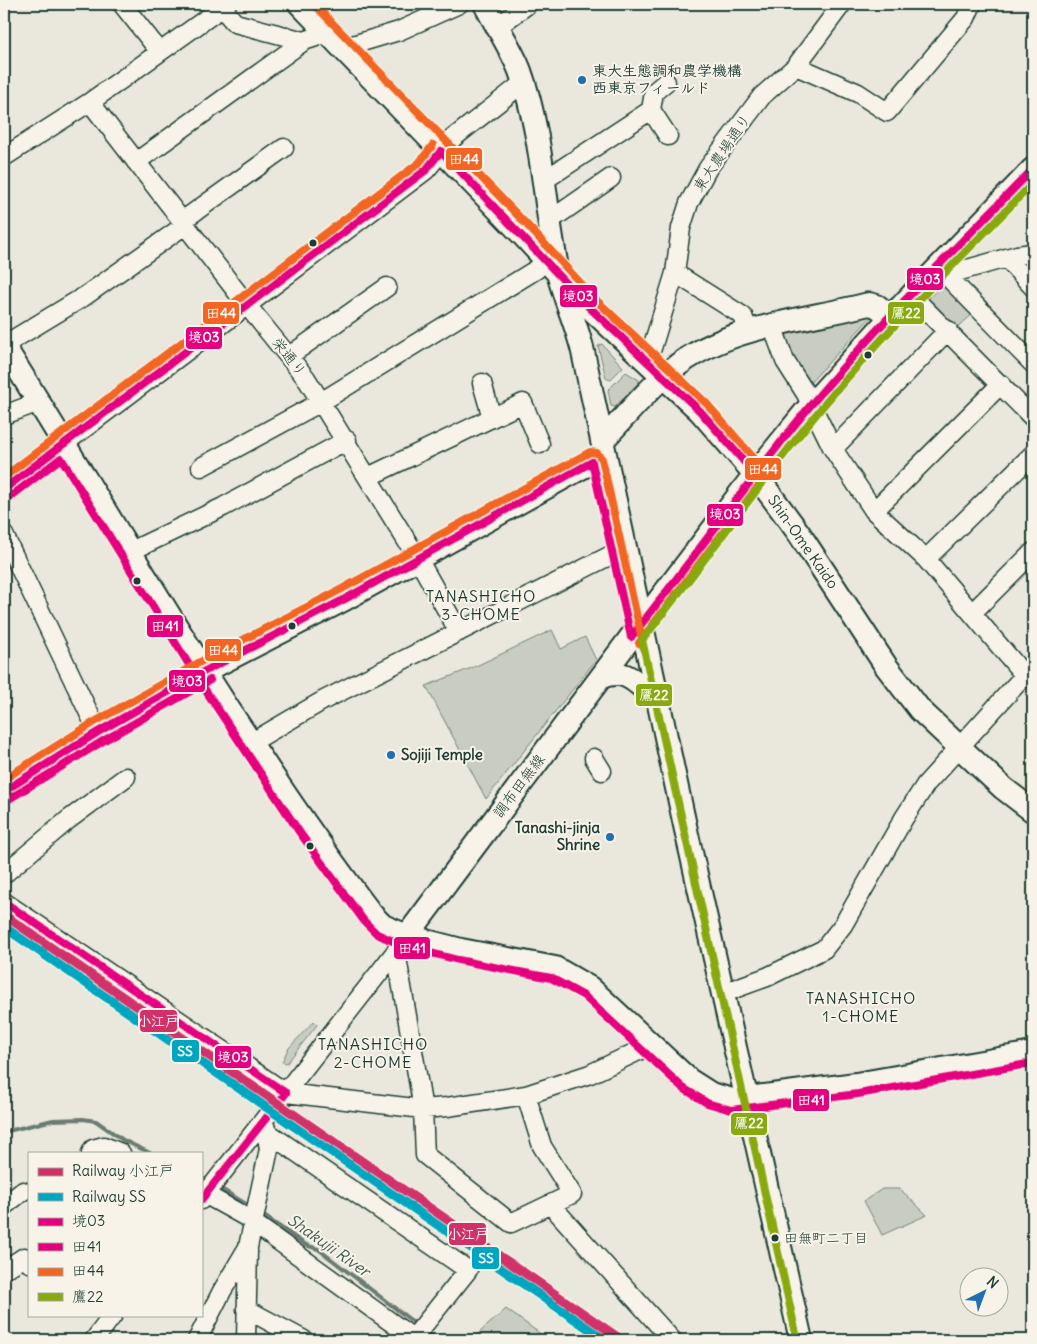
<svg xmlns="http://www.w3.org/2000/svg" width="1037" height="1344" viewBox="0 0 1037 1344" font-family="Delius,'Klee One',sans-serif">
  <rect width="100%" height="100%" fill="#eae8dd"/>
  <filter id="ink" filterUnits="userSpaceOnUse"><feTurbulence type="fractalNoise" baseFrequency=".02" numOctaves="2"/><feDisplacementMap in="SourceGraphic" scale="10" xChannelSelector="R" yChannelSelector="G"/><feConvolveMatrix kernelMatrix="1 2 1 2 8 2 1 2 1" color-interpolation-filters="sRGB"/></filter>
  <g filter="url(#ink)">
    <path fill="#c8ccc1" stroke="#74847a" d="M946,280L976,311L955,330L926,301Z
      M870,312L871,317L807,386L779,332Z
      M602,344L623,367L610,380L606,378L598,346Z
      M626,372L639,380V382L615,407L611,406L608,390Z
      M552,630L561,649L585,637L596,660L486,799L426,686L474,667Z
      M314,1021L317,1025L287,1063L282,1062L288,1049Z
      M882,1189H900L927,1215L882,1235L864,1201Z
      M506,1309L549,1340H471Z"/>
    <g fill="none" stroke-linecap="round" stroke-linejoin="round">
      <path stroke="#6a7c72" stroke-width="4" d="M4,1132L53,1120L83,1119L96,1121L123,1140L150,1153
        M201,1177L210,1183
        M218,1187L251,1207
        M261,1214L306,1245L318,1249L417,1325
        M425,1331L438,1340"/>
      <defs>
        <path id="minor" d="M122,4L160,52
          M222,8L235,23L304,41
          M497,27L528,4
          M342,48L399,31L459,4
          M796,66L858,93L887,112L966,18L972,4
          M90,102L254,314L306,378L418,559L459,632
          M651,110L668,136
          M4,157L90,102L227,4
          M136,162L304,41L328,33
          M543,181L651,110L654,92L666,82
          M182,221L284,148
          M549,221L611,178
          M1006,258L1033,287
          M938,267L1033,364
          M675,273L743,316L748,330
          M946,275L1017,255L1033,253
          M911,295L1033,418
          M772,325L785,361L806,394L833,449L874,511L926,559L1025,676
          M4,345L85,296L185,225
          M289,356L387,287
          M643,357L652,348L675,273L681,228L689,203L708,168L762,96L796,66L842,4
          M482,383L492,418
          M4,415L39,402
          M833,449L948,330
          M201,467L321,402L537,269
          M368,477L523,403L540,444
          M4,489L426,170L452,139L523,83
          M874,511L1001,384
          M4,535L98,732
          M131,551L223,507L347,440
          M926,559L1033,454
          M972,613L1033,552
          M252,742L324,700L613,554
          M594,758L602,771
          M4,874L68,820L126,777
          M4,902L286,1093L423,1109L447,1107L526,1095L590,1074L651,1045
          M396,952L423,1109L425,1155L511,1223L572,1194L542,1146L526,1095
          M723,990H731L767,977L824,949L843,925L904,818L926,784L1033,666
          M267,1132L468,1270L412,1340
          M91,1153L93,1149L104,1146L121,1153
          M201,1192L253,1221
          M201,1200L400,946
          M551,1205L672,1340
          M4,1206L23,1191
          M252,1222L413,1338
          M4,1270L24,1257L29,1263
          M246,1309L304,1340
          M94,1340L113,1315
          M197,1340L222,1291L248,1247L269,1149L265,1125
          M246,1340L248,1250"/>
        <path id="major" d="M300,4L521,233L589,307L700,411L755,474L798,532L886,666L920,710L1003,788L1033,811
          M485,4C496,26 511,48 520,71C543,135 544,206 558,272C564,299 577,325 583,352L686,830L801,1340
          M4,346C123,537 235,735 372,915L383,926L407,936L461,950L555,968L590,988L689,1080L711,1094L733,1100L856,1084L1033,1053
          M602,441C622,420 641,397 663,377C720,325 798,322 869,304L877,306L891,317
          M601,677C619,671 627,674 641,686
          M4,791L98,732L205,671L345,599L592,462
          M407,936L631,637L755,474L811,405L891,317L1033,169"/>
      </defs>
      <use href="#minor" stroke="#1f3d34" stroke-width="21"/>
      <use href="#major" stroke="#1f3d34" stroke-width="26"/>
      <use href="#minor" stroke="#f7f3e8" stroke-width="18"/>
      <use href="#major" stroke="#f7f3e8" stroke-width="22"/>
      <defs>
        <path id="bus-1" d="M4,489L426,170L441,151L589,307L700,411L755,474
          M631,637C692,561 748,481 810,406C879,323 957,247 1033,169
          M4,791L98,732L205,671L345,599L592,462L631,637
          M4,902L286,1093L201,1200"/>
        <path id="bus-2" d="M10,497L61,458L196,676L300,833L364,921L377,934L404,946L458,960L551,978L584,996L683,1088L707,1103L731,1110L858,1094L1033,1063
          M9,799L103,741L210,680"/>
        <path id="bus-3" d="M314,4L528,226L596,300L707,404L764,470L763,480L639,643
          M4,477L419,163L433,145
          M4,779L93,723L200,662L340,590L590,452L597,453L602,459L641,635"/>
        <path id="bus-4" d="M797,1338L642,640C702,565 757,486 818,412C885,331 960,258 1033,183"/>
      </defs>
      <use href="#bus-1" stroke="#f7f3e8" stroke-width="11"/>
      <use href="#bus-2" stroke="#f7f3e8" stroke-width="11"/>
      <use href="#bus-3" stroke="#f7f3e8" stroke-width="11"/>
      <use href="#bus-4" stroke="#f7f3e8" stroke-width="11"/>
      <use href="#bus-1" stroke="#e4007f" stroke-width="8"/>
      <use href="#bus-2" stroke="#e5007d" stroke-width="8"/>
      <use href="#bus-3" stroke="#f26522" stroke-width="8"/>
      <use href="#bus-4" stroke="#88a90f" stroke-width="8"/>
      <defs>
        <path id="rail-1" d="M4,915L622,1340"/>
        <path id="rail-2" d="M4,927L605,1340"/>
      </defs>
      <use href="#rail-1" stroke="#f7f3e8" stroke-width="12"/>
      <use href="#rail-2" stroke="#f7f3e8" stroke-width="12"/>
      <use href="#rail-1" stroke="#d13169" stroke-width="9"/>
      <use href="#rail-2" stroke="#00a6bf" stroke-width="9"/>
    </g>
  </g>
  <g fill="#1f6fb2" stroke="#f7f3e8" stroke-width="2">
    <circle cx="582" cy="80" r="5"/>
    <circle cx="391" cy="755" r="5"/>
    <circle cx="610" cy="837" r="5"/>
  </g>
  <g fill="#1f3d34" stroke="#f7f3e8" stroke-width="2">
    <circle cx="313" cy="243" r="4.5"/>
    <circle cx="868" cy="355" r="4.5"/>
    <circle cx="137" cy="581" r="4.5"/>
    <circle cx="292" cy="626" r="4.5"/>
    <circle cx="310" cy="846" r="4.5"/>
    <circle cx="775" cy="1238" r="4.5"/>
  </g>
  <g text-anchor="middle" stroke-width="4" stroke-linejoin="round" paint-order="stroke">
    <g font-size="14" fill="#1f3d34" stroke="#f7f3e8" text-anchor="start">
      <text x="784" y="1243">田無町二丁目</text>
    </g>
    <g font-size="15" font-weight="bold" fill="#1f3d34" stroke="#f7f3e8" text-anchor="start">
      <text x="592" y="76">東大生態調和農学機構<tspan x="592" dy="17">西東京フィールド</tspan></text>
      <text x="401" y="760">Sojiji Temple</text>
      <text x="600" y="833" text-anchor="end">Tanashi-jinja<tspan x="600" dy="17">Shrine</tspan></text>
    </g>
    <g font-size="15" fill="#1f3d34" stroke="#f7f3e8">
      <text transform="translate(722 153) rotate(-56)" y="5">東大農場通り</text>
      <text transform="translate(289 357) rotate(51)" y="5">栄通り</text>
      <text transform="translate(803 542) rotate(55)" y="5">Shin-Ome Kaido</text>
      <text transform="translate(519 786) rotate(-53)" y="5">調布田無線</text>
    </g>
    <g font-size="16" letter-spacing="1" fill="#1f3d34" stroke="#f7f3e8">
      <text x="481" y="602">TANASHICHO<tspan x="481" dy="18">3-CHOME</tspan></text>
      <text x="861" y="1004">TANASHICHO<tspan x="861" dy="18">1-CHOME</tspan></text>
      <text x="373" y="1050">TANASHICHO<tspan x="373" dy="18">2-CHOME</tspan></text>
    </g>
    <g font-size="16" font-style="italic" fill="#445c53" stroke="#f7f3e8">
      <text transform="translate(329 1245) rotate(35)" y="6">Shakujii River</text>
    </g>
  </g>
  <g stroke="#f7f3e8" stroke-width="2">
    <rect x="445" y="147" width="38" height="24" rx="5" fill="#f26522"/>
    <rect x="906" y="267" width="38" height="24" rx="5" fill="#e4007f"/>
    <rect x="559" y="284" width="39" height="24" rx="5" fill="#e4007f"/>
    <rect x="202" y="301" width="38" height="24" rx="5" fill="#f26522"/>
    <rect x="887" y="301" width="38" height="24" rx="5" fill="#88a90f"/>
    <rect x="185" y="326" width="38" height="24" rx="5" fill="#e4007f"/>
    <rect x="744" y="457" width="38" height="24" rx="5" fill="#f26522"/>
    <rect x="706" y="503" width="38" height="24" rx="5" fill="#e4007f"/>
    <rect x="146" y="614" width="38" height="24" rx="5" fill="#e5007d"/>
    <rect x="204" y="638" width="38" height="24" rx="5" fill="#f26522"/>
    <rect x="168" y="669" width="38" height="24" rx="5" fill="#e4007f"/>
    <rect x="635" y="683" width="38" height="24" rx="5" fill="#88a90f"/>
    <rect x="393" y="936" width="38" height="24" rx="5" fill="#e5007d"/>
    <rect x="139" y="1009" width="39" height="24" rx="5" fill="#d13169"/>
    <rect x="171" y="1039" width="29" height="24" rx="5" fill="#00a6bf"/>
    <rect x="214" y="1045" width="38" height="24" rx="5" fill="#e4007f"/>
    <rect x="792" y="1088" width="38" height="24" rx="5" fill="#e5007d"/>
    <rect x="730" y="1112" width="38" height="24" rx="5" fill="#88a90f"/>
    <rect x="448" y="1222" width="39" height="24" rx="5" fill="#d13169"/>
    <rect x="471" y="1246" width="29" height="24" rx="5" fill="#00a6bf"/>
  </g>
  <g font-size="14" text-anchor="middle" font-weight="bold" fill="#fff">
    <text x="464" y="164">田44</text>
    <text x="925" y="284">境03</text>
    <text x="578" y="301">境03</text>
    <text x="221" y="318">田44</text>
    <text x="906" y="318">鷹22</text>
    <text x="204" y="342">境03</text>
    <text x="763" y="474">田44</text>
    <text x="725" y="519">境03</text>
    <text x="165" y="631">田41</text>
    <text x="223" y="655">田44</text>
    <text x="187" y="686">境03</text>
    <text x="654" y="700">鷹22</text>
    <text x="412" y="953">田41</text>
    <text x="158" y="1026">小江戸</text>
    <text x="185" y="1056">SS</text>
    <text x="233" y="1062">境03</text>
    <text x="811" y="1105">田41</text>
    <text x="749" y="1128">鷹22</text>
    <text x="468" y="1239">小江戸</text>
    <text x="486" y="1263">SS</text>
  </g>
  <rect width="1037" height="1344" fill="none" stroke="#f7f3e8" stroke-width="20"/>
  <rect x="10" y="10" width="1017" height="1324" fill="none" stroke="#1f3d34" stroke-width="2" filter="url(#ink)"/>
  <rect x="28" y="1152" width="175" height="165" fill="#f7f3e8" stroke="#a1aaa0"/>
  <rect x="38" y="1168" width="25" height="8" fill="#d13169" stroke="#a1aaa0"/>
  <text x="72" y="1176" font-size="15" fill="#1f3d34">Railway 小江戸</text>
  <rect x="38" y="1193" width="25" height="8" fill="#00a6bf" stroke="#a1aaa0"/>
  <text x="72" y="1202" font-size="15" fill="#1f3d34">Railway SS</text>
  <rect x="38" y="1218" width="25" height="8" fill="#e4007f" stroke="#a1aaa0"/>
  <text x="72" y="1226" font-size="15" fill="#1f3d34">境03</text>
  <rect x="38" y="1243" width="25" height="8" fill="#e5007d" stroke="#a1aaa0"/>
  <text x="72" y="1252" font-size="15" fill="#1f3d34">田41</text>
  <rect x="38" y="1268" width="25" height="8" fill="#f26522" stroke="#a1aaa0"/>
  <text x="72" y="1276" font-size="15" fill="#1f3d34">田44</text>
  <rect x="38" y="1293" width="25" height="8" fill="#88a90f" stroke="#a1aaa0"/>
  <text x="72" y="1302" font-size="15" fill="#1f3d34">鷹22</text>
  <g transform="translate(984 1292) rotate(42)"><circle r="24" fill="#f7f3e8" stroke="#a1aaa0"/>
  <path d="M0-4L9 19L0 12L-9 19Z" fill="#1f6fb2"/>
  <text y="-8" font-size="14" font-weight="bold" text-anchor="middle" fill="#1f3d34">N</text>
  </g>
</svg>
